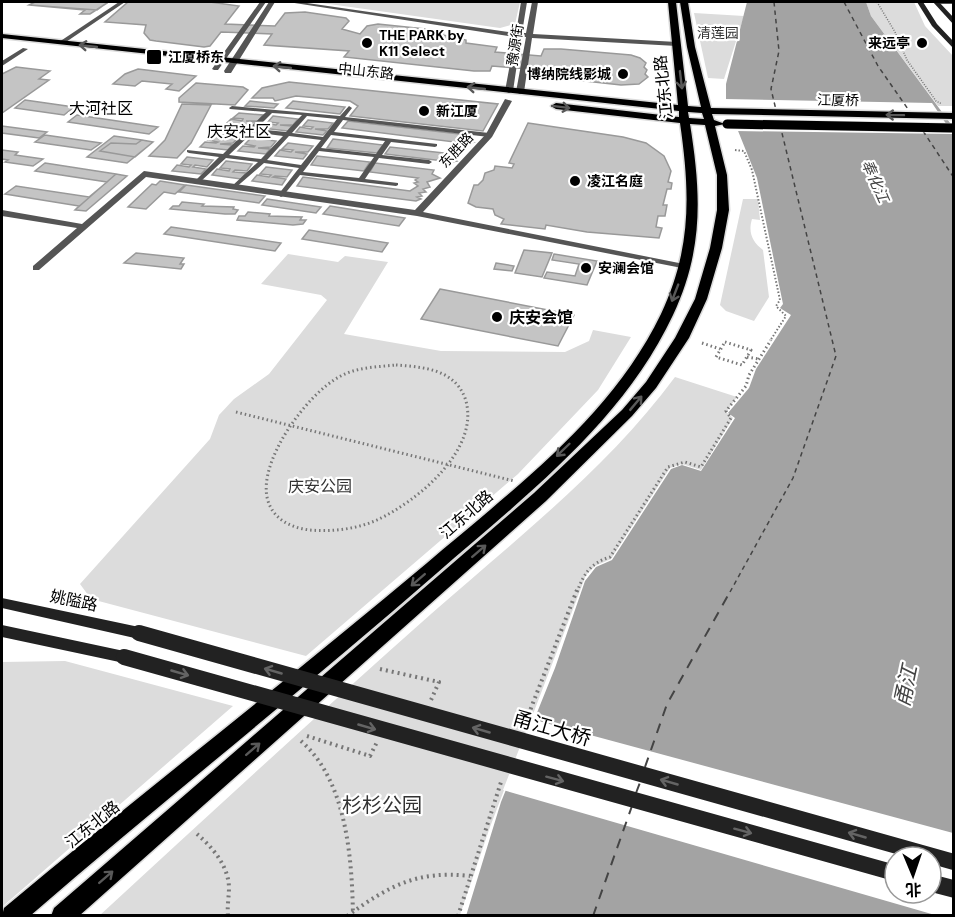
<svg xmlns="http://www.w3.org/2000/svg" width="955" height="917" viewBox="0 0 955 917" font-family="'DM Sans','Noto Sans SC',sans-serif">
  <rect width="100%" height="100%" fill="#fff"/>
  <path fill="#dcdcdc" d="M315,2H520L515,24L500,28Z
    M866,2H914L925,26L953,56V106H938L871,16Z
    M694,13L744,16L724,79L708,78Z
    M743,199H758L760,220L752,219C748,232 752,242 763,250L769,297L754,321L726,311L720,305Z
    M288,254L338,262L345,256L388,262L344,334L441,351L565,352L589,341L593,330L631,337L598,390L518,474L306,656L91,599L80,584L210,439L219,415L234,399L269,374L327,300L321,295L261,284Z
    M675,377L737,397L726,412L733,418L701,470L682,464L670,468L611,559L595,566L586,575L490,827L460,915L99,916C209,815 319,713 431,614C516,539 608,468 675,377Z
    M65,661L233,706L2,907V662Z"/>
  <path fill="#a3a3a3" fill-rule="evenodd" d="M747,2H866L871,16L953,127V915L466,916L501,802L555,668L585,581L596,567L612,560L671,469L682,465L701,471L735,418L728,413L749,388L756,369L791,315L780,308L783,304L757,178L726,101V84ZM895,857H931V893H895Z"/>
  <path fill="#fff" fill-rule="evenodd" d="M724,99L932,103L953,134L736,131Z
    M531,719L953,833V915H935L503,790ZM895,857H931V893H895Z"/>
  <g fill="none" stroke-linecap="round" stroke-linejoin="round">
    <path stroke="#444" stroke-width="1.5" stroke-dasharray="4.5 4" stroke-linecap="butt" d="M774,2L779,51L771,89L776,110
      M844,2L878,66L910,112
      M923,131L954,178
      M730,592L793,478L836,356L781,129"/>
    <path stroke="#444" stroke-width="2" stroke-dasharray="10 8" stroke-linecap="butt" d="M645,767L667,704L731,590
      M636,793L641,780
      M593,916L632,806"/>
  </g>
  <path fill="#c4c4c4" stroke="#999" stroke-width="1.5" d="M35,2H108L97,10L29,5Z
    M35,2H106L107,3L90,14H80L85,10L29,5Z
    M128,2H210L239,6L225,24L275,26L285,13L305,12L346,18L349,21L342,29L360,34L367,26L378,24L444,31L443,35L466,40V43L497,47L495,52L541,56L544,49H561L631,55L640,58L646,63L644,67L647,70L645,74L648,77L639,84L621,85L540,76L539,70L492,66L490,71H474L344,57L349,51L264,45L272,34L221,32L210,46L204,47L156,41L150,40L144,33L146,25L105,22Z
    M16,67L50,71L39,79L49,80L2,113V74Z
    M138,69L196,76L179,91L166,89L172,84L142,81L135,86L113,84L125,74Z
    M289,82L498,104L483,131L350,116L358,106L350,101L296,96L275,101L273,98H252L262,88Z
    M196,83L243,87L248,90L235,105L179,102V98Z
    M25,100L74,107L64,115L15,108Z
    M250,101L278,104L274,108L245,106Z
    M293,101L345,107L340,114L286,108Z
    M182,104L211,105L191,143L177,158L149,156L165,140Z
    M239,113L263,115L258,121H246L257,122L253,127L226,124L231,119L242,121L243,119L233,118Z
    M77,115L158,127L149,134L68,122Z
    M273,116L298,119L293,125H280L292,126L288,131L261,128L265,123L276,125L278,123L268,122Z
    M308,120L333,123L328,129H315L327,131L323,135L296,132L300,127L311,129L313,127L303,126Z
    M348,121L468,135L467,138L474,142L463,146L465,150L458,151L461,154L456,155L458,157L454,158L457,161L452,162L385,154L390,147L444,153L454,149L451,147L455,142L342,128Z
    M528,123L623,137L646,143L664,156L671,171L668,182L672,183L671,189H667L663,205H667L665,216H658L656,227L662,228L659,238L587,232L546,225L545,229L501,224L504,219L495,215L493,209L476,207L468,203L474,185H478L483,180L485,173L494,170L495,166L512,168L514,164L509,163Z
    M2,126L47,132L39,138L2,133Z
    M214,134L239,137L233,143L220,144L232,145L228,150L200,147L205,142L216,143L218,142L208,140Z
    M45,135L101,143L91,150L35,142Z
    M114,136L142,140L153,142L127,163L87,157Z
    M251,138L276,141L271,147L258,148L270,149L266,154L238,151L243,146L254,147L255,146L245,144Z
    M333,139L383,145L377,153L327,148Z
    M142,140L153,142L135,157L100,151L111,143L136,144Z
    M288,143L313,146L308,152H295L307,154L303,159L275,156L280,150L291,152L293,150L282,149Z
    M2,150L18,152L15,155L43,159L33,166L5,162L8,160L2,159Z
    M317,156L370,162L364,171L311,165Z
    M187,157L213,160L207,167L195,165L193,167L206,169L201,174L172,171L177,165L189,167L191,165L181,164Z
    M226,161L252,164L247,171L235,170L233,172L246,173L241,179L212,175L217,169L229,171L230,169L220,168Z
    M45,163L116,174L127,176L86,211L75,210L79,206L5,194L16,186L89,197L107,182L35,171Z
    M375,163L434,170L432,174L440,178L427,182L430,187L423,189L426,192L419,193L422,196L417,197L421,199L416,201L297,186L303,177L410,191L418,186L414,183L418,182L415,180L418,178L370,172Z
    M266,167L292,170L287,177L275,176L273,177L286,179L282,185L252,181L257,175L269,177L271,175L260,174Z
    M116,174L127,176L86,211L75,210Z
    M160,181L185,185L175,194L164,192L146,209L128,207L152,184L156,185Z
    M186,185L265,196L259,203L179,192Z
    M267,199L321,207L316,213L262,205Z
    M182,202L204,204L202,206L234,207L233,209L238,210L235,214H225L170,209L173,206H179Z
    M330,206L405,218L399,226L323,214Z
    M248,212L270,214L269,216L302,217L300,220H306L303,224L293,225L237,220L239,216H245Z
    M171,227L281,243L275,251L164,234Z
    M309,230L388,243L382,252L302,239Z
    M524,250L552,253L542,277L515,273Z
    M136,253L184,258L180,264H184L181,269L124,263Z
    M554,254L597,261L587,285L544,278L547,272L575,276L579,264L552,260Z
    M496,263L514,266L512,271L494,269Z
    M440,289L574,315L558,346L421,319Z"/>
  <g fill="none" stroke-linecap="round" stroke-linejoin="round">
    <defs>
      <path id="primary" d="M668,2H676L688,106L701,107L687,47L680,2H688L695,47L711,108L954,113V119L712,114L714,120L725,124L715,126L727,175L729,210L722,248L707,299L689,338L656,388L632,416L546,501L79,916H51L54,908L534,493L622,410L646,382L675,338L695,299L710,248L717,210V175L705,125L690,124C701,193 704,249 673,315C623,422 524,497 437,573C303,690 164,800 30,916H2L4,908C144,791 288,680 427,563C512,490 611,418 661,314C692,248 690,193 680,123L556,109L551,106L556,103L679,117V111L2,38V34L678,105ZM688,112L702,113L704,119L689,118Z"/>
    </defs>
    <use href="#primary" stroke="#dbdbdb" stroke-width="3"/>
    <path stroke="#777" stroke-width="1.5" stroke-dasharray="1 1.5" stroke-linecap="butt" d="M877,2L895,32L907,60L936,101L942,104"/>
    <path stroke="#777" stroke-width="2" stroke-dasharray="1.5 2" stroke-linecap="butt" d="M735,150L744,151L752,170L780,300L776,306L786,316L770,341"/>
    <path stroke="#777" stroke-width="3" stroke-dasharray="1.5 3" stroke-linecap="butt" d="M725,342L751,350L742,365L716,357Z
      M702,343L720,349
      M747,357L759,359
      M396,365C423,367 454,369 465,398C482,448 418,501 377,520C357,529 332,532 310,530C292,528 274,520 268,501C256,463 307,394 339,377C356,367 377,367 396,365Z
      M236,412L514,481
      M577,592C584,573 591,563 610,557L668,467L685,462L701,467L731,418L726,411L746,386L749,375L771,340"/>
    <path stroke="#777" stroke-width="4" stroke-dasharray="2 4" stroke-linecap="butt" d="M380,669L439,682L431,700
      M524,726L577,590
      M307,736L370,756L377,742
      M301,741C347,781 352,859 353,916
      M197,834C212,847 228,865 229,887C229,897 227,906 228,916
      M347,916C389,886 417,870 470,876
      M458,916L502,779"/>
    <path fill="#555" fill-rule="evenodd" d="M232,106L340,116L349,106L352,108L345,117L489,133L492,135L489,137L343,120L334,132L437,144V146L435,147L391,142L382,155L429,160L432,162L429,164L379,158L365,179L398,183V185L396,186L300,175L283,196L281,197L278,195L299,168L264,163L234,189L232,188V186L258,162L226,158L200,182L195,181L219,157L189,153L187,152V150L223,154L266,112L230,109L229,108ZM272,113L302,115L286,132L256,129ZM307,116L337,119L323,137L292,133ZM253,132L283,136L261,159L229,155ZM331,135L385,141L376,154L321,148ZM289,136L321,140L301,165L267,160ZM319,151L374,157L359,178L303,172Z"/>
    <path fill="#555" fill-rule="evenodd" d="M119,2H125L63,44H59V42Z
      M933,2H954V4H936Z
      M23,48L28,49L2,66V61Z
      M505,99L512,101L492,137L423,212L684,264L687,265V269L417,216L146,177L39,270H33V266L77,228L2,216V210L82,224L144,171L415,210L486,134Z"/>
    <path fill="#555" fill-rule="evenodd" d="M260,2H266L218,70H214L212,69Z
      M269,2H275L231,73H225L224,71Z
      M288,2H300L516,33L521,2H527L522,33H526L532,2H538L533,34L677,42L680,44L677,46L532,38L524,92L520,94L516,92L526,37H521L513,91L509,93L505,91L515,37Z"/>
    <path fill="#222" fill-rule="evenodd" d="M917,2H923L937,24L954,42V49L932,26Z
      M933,2H939L954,18V25Z
      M2,598L139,627L144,629L146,633L144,637L139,639L2,608Z
      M2,625L124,651L129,653L131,657L129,661L124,663L2,637Z
      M931,874L954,880V898L931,892Z"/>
    <use href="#primary" fill="#000" fill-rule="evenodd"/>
    <defs>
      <path id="primary-bridge" d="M727,124L954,128"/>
    </defs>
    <use href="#primary-bridge" stroke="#dbdbdb" stroke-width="10" stroke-linecap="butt"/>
    <path stroke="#222" stroke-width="16" d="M139,633L954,862
      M124,657L895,873"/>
    <use href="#primary-bridge" stroke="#000" stroke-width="9"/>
  </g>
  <defs><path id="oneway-shaft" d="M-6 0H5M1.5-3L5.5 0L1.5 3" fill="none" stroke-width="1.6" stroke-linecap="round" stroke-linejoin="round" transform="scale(1.5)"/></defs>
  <g stroke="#595959">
    <use href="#oneway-shaft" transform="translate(88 46) rotate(-174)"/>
    <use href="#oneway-shaft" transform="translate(282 67) rotate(-174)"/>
    <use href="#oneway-shaft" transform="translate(681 80) rotate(83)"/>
    <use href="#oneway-shaft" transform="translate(476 88) rotate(-174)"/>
    <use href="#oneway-shaft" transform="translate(561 107) rotate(7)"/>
    <use href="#oneway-shaft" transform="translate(895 115) rotate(-179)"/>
    <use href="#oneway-shaft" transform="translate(675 293) rotate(111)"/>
    <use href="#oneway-shaft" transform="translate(636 403) rotate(-50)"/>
    <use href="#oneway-shaft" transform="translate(563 450) rotate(136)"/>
    <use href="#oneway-shaft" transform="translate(479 551) rotate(-41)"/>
    <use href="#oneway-shaft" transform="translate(418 580) rotate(139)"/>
    <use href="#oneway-shaft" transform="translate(253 749) rotate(-41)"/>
    <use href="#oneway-shaft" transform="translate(106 877) rotate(-41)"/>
  </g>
  <g stroke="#646464">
    <use href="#oneway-shaft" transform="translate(273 671) rotate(-164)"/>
    <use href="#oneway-shaft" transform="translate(180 673) rotate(16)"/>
    <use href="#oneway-shaft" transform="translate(367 727) rotate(16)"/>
    <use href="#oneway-shaft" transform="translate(481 730) rotate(-164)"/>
    <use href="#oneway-shaft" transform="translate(555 779) rotate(15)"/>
    <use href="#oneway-shaft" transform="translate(669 782) rotate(-164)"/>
    <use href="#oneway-shaft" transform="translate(743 831) rotate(15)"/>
    <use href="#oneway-shaft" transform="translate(857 835) rotate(-164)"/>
  </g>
  <g fill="#000" stroke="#fff" stroke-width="2">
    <circle cx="367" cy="43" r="6"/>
    <circle cx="922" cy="43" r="6"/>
    <rect x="146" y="49" width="16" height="16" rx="3"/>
    <circle cx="623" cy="74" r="6"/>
    <circle cx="424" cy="111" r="6"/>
    <circle cx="575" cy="181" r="6"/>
    <circle cx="586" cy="268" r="6"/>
    <circle cx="497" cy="317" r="6"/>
  </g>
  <g text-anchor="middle" stroke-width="4.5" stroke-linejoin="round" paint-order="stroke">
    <g font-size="14" fill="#333" stroke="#fff">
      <text x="718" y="38">清莲园</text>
    </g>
    <g font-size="14" font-weight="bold" fill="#000" stroke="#fff" text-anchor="start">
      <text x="379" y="40">THE PARK by<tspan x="379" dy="16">K11 Select</tspan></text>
      <text x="910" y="48" text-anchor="end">来远亭</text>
      <text x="168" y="62">江厦桥东</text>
      <text x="611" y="79" text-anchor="end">博纳院线影城</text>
      <text x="436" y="116">新江厦</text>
      <text x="587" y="186">凌江名庭</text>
      <text x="598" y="273">安澜会馆</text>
    </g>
    <g font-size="14" fill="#000" stroke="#fff">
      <text transform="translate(515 45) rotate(-81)" y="5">豫源街</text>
      <text transform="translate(366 71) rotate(6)" y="5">中山东路</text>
      <text transform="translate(838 100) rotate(1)" y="5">江厦桥</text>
      <text transform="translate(456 150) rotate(-47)" y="5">东胜路</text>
    </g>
    <g font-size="15" font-style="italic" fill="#444" stroke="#fff">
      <text transform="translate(875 181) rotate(66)" y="5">奉化江</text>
    </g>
    <g font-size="16" fill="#000" stroke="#fff">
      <text transform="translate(663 87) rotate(-96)" y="6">江东北路</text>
      <text transform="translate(466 514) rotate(-41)" y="6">江东北路</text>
      <text transform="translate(74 600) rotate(12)" y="6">姚隘路</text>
      <text transform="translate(92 824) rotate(-39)" y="6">江东北路</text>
    </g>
    <g font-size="16" fill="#000" stroke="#fff">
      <text x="101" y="114">大河社区</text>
      <text x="239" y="137">庆安社区</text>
    </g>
    <g font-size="16" font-weight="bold" fill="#000" stroke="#fff" text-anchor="start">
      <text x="509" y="323">庆安会馆</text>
    </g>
    <g font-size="16" fill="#333" stroke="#fff">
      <text x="320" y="492">庆安公园</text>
    </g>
    <g font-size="20" fill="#000" stroke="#fff">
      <text transform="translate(552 728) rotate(16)" y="7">甬江大桥</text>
    </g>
    <g font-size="20" fill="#333" stroke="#fff">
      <text x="382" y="812">杉杉公园</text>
    </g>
    <g font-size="21" font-style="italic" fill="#444" stroke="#fff">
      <text transform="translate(906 686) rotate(-78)" y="7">甬江</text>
    </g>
  </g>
  <rect width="955" height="917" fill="none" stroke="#000000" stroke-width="6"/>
  <g transform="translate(913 875) rotate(178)"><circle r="28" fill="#ffffff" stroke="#999999" stroke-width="1.5"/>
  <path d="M0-4.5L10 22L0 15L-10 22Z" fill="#000000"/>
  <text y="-9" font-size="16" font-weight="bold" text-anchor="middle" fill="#000000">北</text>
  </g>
</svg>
